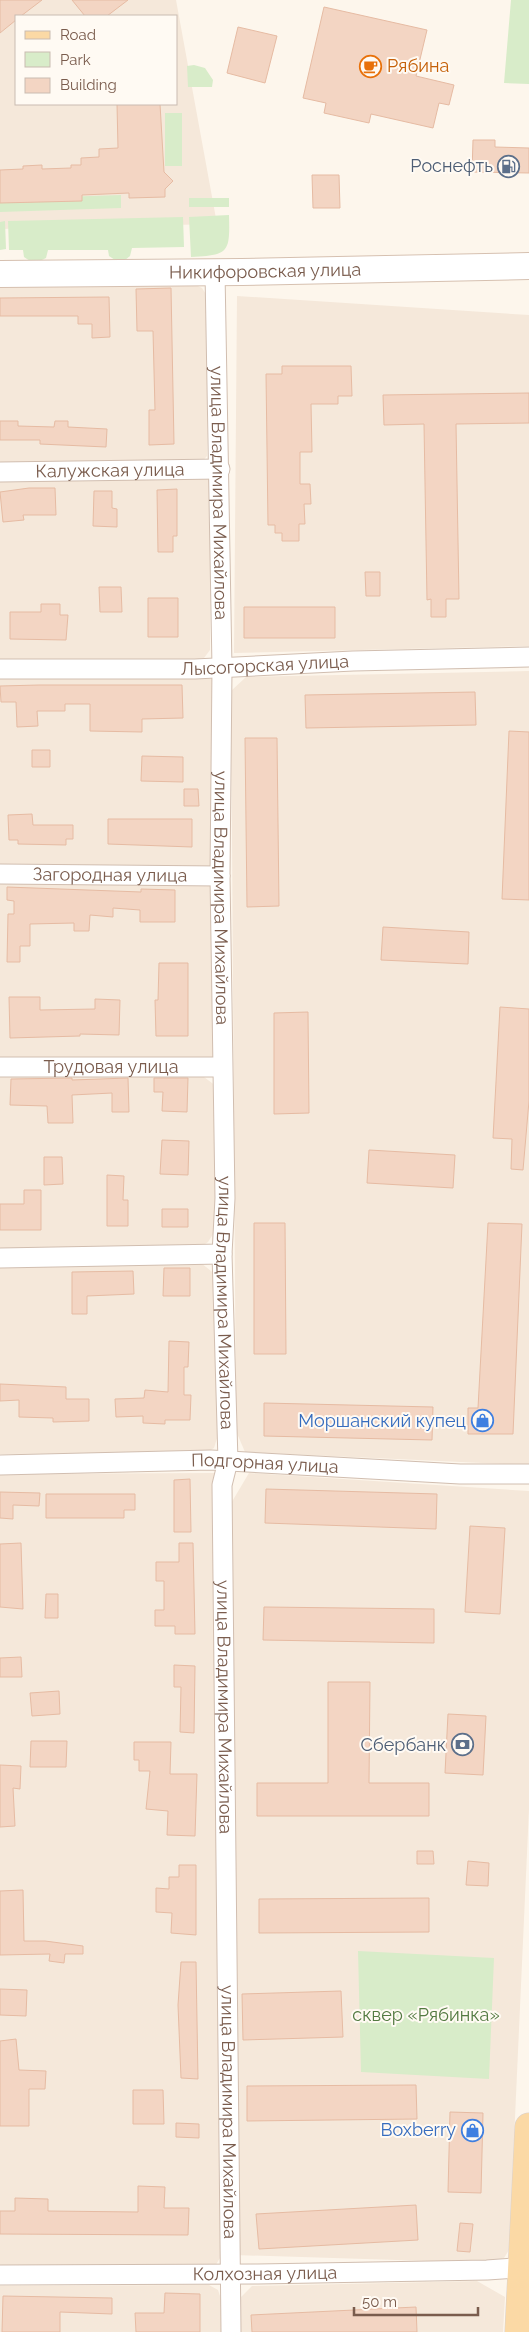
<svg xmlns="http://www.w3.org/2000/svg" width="529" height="2332" viewBox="0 0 529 2332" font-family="Raleway,sans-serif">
  <rect width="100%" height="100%" fill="#fdf6ec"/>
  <path fill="#f5e8da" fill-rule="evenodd" d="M0,0H176L217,224L0,229ZM16,16H176V104H16Z
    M193,284L202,288L207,296V456L199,465L0,467V287Z
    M237,296L529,315V646L234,653Z
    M207,475L211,479L210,650L204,658L192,664L0,663V476Z
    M529,671V1465L245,1452L236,1431L231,691L246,677Z
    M0,679H214L211,868L0,872Z
    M206,883L217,891L214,1059L0,1063V884Z
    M0,1073L200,1074L216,1086L219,1225L208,1242L195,1251L0,1253Z
    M201,1263L216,1275L219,1432L214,1448L205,1453L0,1454V1265Z
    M214,1473L223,2234L220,2258L215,2266L0,2269V1474Z
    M249,1473L529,1491V1809L509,2250L504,2258L492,2263L234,2255L230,1505Z
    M477,2281L505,2297L503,2332H239V2299L252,2286Z
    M209,2285L218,2290L221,2299L222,2332H0V2286Z"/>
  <path fill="#d8ecc9" d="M511,0H529V84L504,83Z
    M194,65L205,68L213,80L212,87H188L187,66Z
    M165,113H182V166H165Z
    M121,195V208L0,212V199Z
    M189,198H229V207H189Z
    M229,215C230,253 229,255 191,257L189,217Z
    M183,217L184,247L132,248L130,256L125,260H115L109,256L108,250H48L46,258C37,263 32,263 24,257L23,250H9L8,221Z
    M5,221L6,249L0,250V222Z
    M358,1951L494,1958L489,2079L361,2072Z"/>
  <path fill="#f3d5c3" stroke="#e6bba3" d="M0,0H42L21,16H16V20L0,33Z
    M72,0H128L107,16H85Z
    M324,7L427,30L416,76L454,85L449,105L439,103L433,128L371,114L369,123L324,113L326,103L303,98Z
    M238,27L277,36L265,83L227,73Z
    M117,104H160L164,172L173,181L165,189V197L129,198V193L82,195V201L0,203V170L23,169V166L42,165V169L71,168V165H81V158L99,157V149L118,148Z
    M473,140H495V147L529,148V173L472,172Z
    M312,175H339L340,208H313Z
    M171,288L174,444L149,445V410H155L153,331H137L136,289Z
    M109,297L110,337L92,338V324H78V316H0V298Z
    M282,366H351L352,396H338V404H311L312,452H300V484H310L311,504H304L305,524H299V541H282V533H275V525H268L266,374H282Z
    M529,393V423L456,424L459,599H446V617H431V599L427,600L424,424L384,425L383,395Z
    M0,421H18V426L54,427L55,421H68V427L107,429L106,447L40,444V440H0Z
    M29,488H55L56,515H23L24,520L3,522L0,492Z
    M177,489V536H173V552H158L157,490Z
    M94,491H112V508L117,509V527L93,526Z
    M365,572H380V596H366Z
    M99,587H121L122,612H100Z
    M148,598H178V637H148Z
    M41,604H60V615H68L66,640L10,639V612H41Z
    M244,607H335V638H244Z
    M39,685H182L183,718L142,719V732L90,731V704H65V711H37L38,726L17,727L16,702H1L0,686Z
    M475,692L476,725L306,728L305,695Z
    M509,731L529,732V900L502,899Z
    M245,738H277L279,906L247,907Z
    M32,750H50V767H32Z
    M142,756L183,757V782L141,781Z
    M184,789H198L199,806H184Z
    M32,814L33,825H73V839H66V845L18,844V840H9L8,815Z
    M108,819H192V847L108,844Z
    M7,887L141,892V889L175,890V922H140V910L113,908V917L90,915L89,931H74V923L30,924V946H20V962H7L8,914H14V901L7,900Z
    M383,927L469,932L468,964L381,960Z
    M159,963H188V1036H156L155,1000H158Z
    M9,997H40V1010L95,1009V999L120,1000L119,1035L80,1034V1036L10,1038Z
    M500,1007L529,1009V1101L523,1170L511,1169L512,1139L493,1138Z
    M308,1012L309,1113L274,1114V1013Z
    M72,1078V1080L128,1078L129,1112H112V1093L72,1095L73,1123H48L47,1106L10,1105L11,1079Z
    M154,1078H188L187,1112L162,1111L163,1092H154Z
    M162,1140L189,1141L188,1175L160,1174Z
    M369,1150L455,1155L453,1188L367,1183Z
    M44,1157H62L63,1184L44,1185Z
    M107,1175L124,1176L123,1200H128V1226H107Z
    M24,1190H41V1230H0V1204H24Z
    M162,1209H188V1227H162Z
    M254,1223H285L286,1354H254Z
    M488,1223L522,1224L513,1434H468V1408H478Z
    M164,1268H190V1296H163Z
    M133,1271L134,1294L87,1296V1314H72V1272Z
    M169,1341L189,1342L188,1367H184V1395H191L190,1420H165V1424L143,1423V1416L116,1417L115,1399L144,1398L145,1390L168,1392Z
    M0,1384L66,1387V1399H89V1421L53,1422V1418L19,1417V1400L0,1401Z
    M264,1403L433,1407L432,1440L264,1436Z
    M190,1479L191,1532H174V1480Z
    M266,1489L437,1494L436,1529L265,1523Z
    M0,1492L40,1493L39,1506L13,1505V1519L0,1518Z
    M46,1494H135V1510H124V1518H46Z
    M470,1526L505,1528L500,1614L465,1612Z
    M21,1543L23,1609L0,1607V1544Z
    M179,1543H193L195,1634H175V1626H155V1610H164V1581H156V1562H179Z
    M46,1594H58V1618H45Z
    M264,1607L434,1609V1643L263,1640Z
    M21,1657L22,1677H0V1658Z
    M174,1665L195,1666L194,1733L180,1732L181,1687H174Z
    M328,1682H370L369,1783H429V1816H257V1783H328Z
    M59,1691L60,1714L32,1716L30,1693Z
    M448,1714L486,1716L483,1775L445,1773Z
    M31,1741H67L66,1767H30Z
    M134,1742H171L170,1774H197L195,1836L167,1835L168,1811L146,1809L150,1771H139V1760H134Z
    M0,1765L21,1766L20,1789L13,1788L15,1826L0,1827Z
    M417,1851H433L434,1864H417Z
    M468,1861L489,1863L488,1886L466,1885Z
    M179,1865H196V1935L171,1933L172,1913L156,1912V1888L169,1889V1877H179Z
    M23,1890L24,1941H45L83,1946V1954H65L64,1963L49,1961L50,1954L0,1955V1891Z
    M429,1898V1932L259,1933V1899Z
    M181,1962H196L198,2079L181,2078L178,2005Z
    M0,1989L27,1990L26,2016L0,2015Z
    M341,1991L343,2037L243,2040L242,1994Z
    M16,2039L19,2070L46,2071L45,2089H29V2126H0V2041Z
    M416,2085L417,2119L247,2121V2086Z
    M133,2090H163L164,2124H133Z
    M450,2112L483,2113L481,2193L448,2192Z
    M176,2123L199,2124V2138L176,2137Z
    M138,2186L165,2187L164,2208H189L188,2235L0,2234V2211H15V2198L48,2199V2211L138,2212Z
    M416,2205L418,2240L259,2249L256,2214Z
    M460,2223L473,2224L470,2252L457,2251Z
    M165,2293L200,2294V2332H136L135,2313H164Z
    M3,2296L112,2298V2314L60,2312V2332H2Z
    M416,2307L417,2332H252L251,2315Z"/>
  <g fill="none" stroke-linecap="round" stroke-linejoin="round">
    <defs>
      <g id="street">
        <path id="s1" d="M215,272L222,668L220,876L225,1198L222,1254L228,1461L222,1485L231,2332"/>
        <path id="s2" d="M0,472L220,469"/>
        <path id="s3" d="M0,669H195L353,661L529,657"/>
        <path id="s4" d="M0,874L220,876"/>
        <path id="s5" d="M0,1067H222"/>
        <path d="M0,1258L222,1254"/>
        <path id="s6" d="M0,1465L211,1460L460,1474H529"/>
        <path id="s7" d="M0,2275L258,2274L487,2270L529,2267"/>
      </g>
      <g id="secondary">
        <path id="s8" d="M0,274L242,272L529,266"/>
      </g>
      <path id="primary" d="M519,2332L529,2127"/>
    </defs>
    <use href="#street" stroke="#d1beb0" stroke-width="21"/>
    <use href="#secondary" stroke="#d6c0b0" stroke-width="28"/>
    <use href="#primary" stroke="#dad1cd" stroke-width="29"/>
    <use href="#street" stroke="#fff" stroke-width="19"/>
    <use href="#secondary" stroke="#fff" stroke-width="26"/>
    <use href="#primary" stroke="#fbd9a5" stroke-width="28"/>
  </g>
  <defs>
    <symbol id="cafe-ring" viewBox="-11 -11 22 22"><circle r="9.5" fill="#fffaf3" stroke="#e8710a" stroke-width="1.5"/><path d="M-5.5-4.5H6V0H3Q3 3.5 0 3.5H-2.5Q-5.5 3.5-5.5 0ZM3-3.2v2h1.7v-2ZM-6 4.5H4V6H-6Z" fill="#e8710a"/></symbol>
    <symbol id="fuel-ring" viewBox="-11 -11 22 22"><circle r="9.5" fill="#fffaf3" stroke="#5c6f8a" stroke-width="1.5"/><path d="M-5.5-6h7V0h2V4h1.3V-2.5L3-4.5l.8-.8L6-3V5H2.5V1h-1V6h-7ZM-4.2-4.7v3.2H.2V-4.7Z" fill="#5c6f8a"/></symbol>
    <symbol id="shop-ring" viewBox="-11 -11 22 22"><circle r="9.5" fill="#fffaf3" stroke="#3f7fe0" stroke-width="1.5"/><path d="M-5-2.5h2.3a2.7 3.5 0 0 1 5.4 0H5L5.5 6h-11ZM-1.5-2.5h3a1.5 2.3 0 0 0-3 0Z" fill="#3f7fe0"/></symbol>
    <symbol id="bank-ring" viewBox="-11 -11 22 22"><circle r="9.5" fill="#fffaf3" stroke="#5c6f8a" stroke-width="1.5"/><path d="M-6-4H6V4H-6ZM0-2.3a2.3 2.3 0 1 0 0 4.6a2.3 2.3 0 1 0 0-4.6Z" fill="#5c6f8a"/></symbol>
  </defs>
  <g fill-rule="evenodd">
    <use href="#cafe-ring" x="358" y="54" width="25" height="25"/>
    <use href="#fuel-ring" x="496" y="154" width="25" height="25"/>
    <use href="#shop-ring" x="470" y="1408" width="25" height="25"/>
    <use href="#bank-ring" x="450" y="1732" width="25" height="25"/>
    <use href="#shop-ring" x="460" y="2118" width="25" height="25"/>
  </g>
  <g text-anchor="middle" stroke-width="4" stroke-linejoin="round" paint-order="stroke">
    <g font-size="18" fill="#c56008" stroke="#fffaf3" text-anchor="start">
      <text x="387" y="72">Рябина</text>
    </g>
    <g font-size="18" fill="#4e5e75" stroke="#fffaf3" text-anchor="end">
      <text x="493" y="172">Роснефть</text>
      <text x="446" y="1751">Сбербанк</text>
    </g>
    <g font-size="18" fill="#7a5c4d" stroke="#fffaf3">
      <text dy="6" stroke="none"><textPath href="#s8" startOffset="265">Никифоровская улица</textPath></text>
      <text dy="6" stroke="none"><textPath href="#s2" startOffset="110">Калужская улица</textPath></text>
      <text dy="6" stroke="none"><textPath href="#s1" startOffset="221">улица Владимира Михайлова</textPath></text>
      <text dy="6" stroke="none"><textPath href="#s3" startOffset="265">Лысогорская улица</textPath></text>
      <text dy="6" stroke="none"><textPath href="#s4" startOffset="110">Загородная улица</textPath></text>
      <text dy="6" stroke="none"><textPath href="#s1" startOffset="626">улица Владимира Михайлова</textPath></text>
      <text dy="6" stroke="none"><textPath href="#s5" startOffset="111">Трудовая улица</textPath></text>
      <text dy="6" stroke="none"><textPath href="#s1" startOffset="1031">улица Владимира Михайлова</textPath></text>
      <text dy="6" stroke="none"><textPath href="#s6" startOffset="265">Подгорная улица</textPath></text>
      <text dy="6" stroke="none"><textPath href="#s1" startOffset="1436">улица Владимира Михайлова</textPath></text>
      <text dy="6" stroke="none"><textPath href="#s1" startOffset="1841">улица Владимира Михайлова</textPath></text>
      <text dy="6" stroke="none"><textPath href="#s7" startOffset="265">Колхозная улица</textPath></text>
    </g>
    <g font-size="18" fill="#366cbe" stroke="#fffaf3" text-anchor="end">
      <text x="466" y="1427">Моршанский купец</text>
      <text x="456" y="2136">Boxberry</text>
    </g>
    <g font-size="18" fill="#537a41" stroke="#fffaf3">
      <text x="426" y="2021">сквер «Рябинка»</text>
    </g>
  </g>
  <rect x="15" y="15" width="162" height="90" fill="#fffaf3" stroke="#cabbb1"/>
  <rect x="25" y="31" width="25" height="8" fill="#fbd9a5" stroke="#cabbb1"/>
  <text x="60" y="40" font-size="15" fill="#7a5c4d">Road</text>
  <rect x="25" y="52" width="25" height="15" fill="#d8ecc9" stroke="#cabbb1"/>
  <text x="60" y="65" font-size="15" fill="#7a5c4d">Park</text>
  <rect x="25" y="78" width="25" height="15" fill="#f3d5c3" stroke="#cabbb1"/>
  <text x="60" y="90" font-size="15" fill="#7a5c4d">Building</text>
  <path d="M354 2307v8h124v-8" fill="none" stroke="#7a5c4d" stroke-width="2.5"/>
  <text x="362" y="2307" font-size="15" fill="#7a5c4d" stroke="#fffaf3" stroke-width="4" paint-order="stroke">50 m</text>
</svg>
